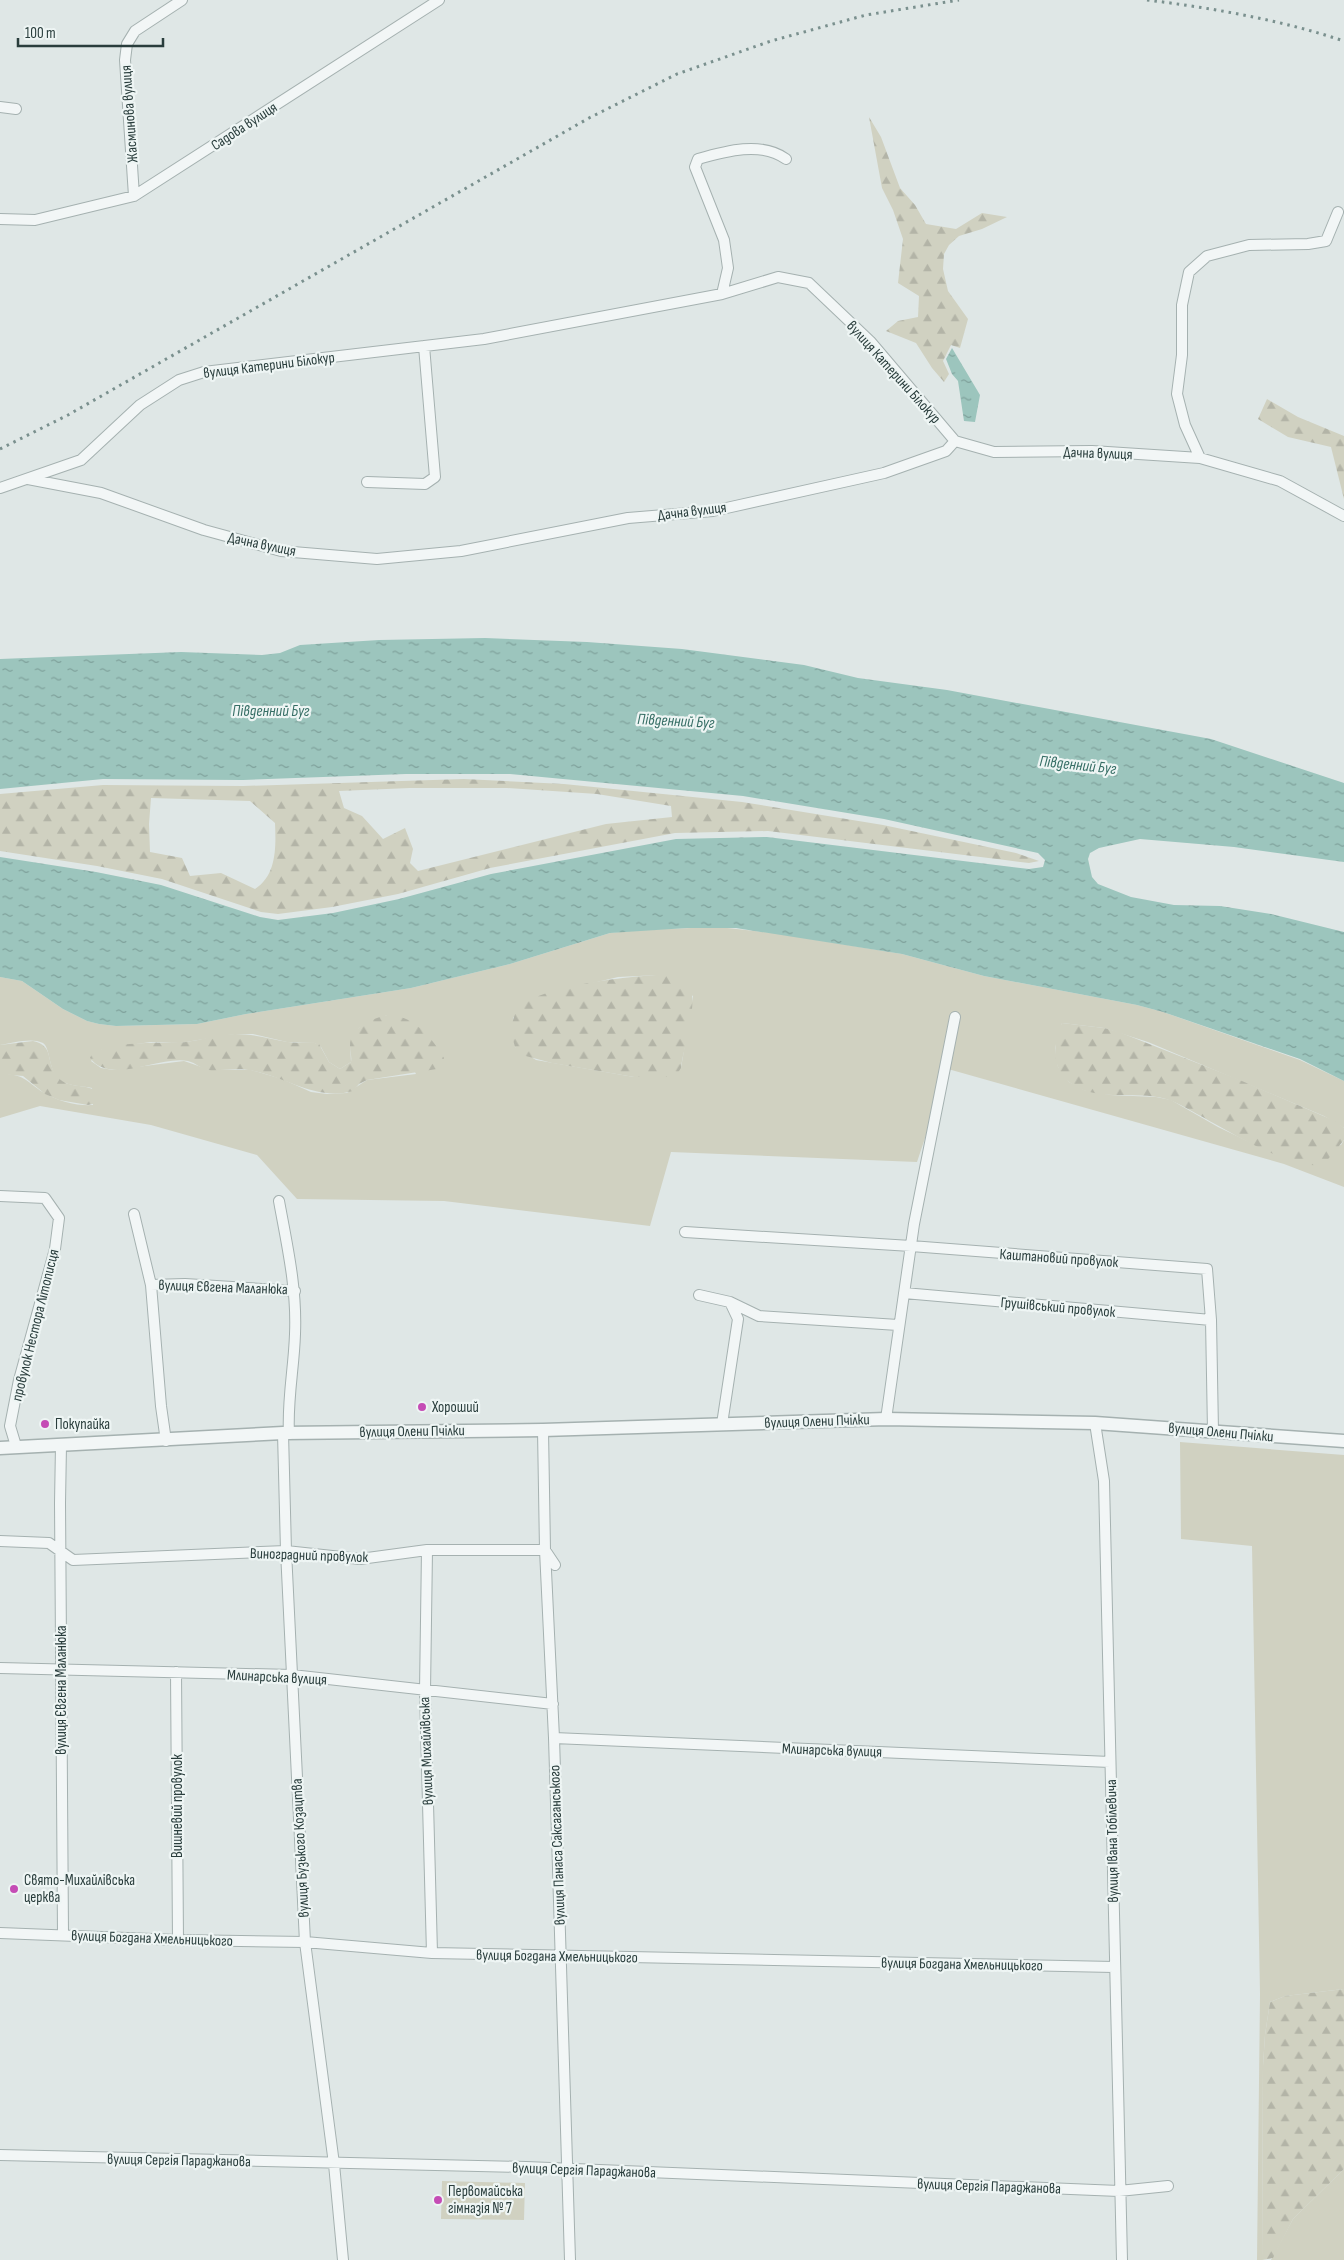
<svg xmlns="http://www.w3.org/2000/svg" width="1344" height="2260" viewBox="0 0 1344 2260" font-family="'Sofia Sans Condensed',sans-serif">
  <defs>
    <pattern id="forest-firs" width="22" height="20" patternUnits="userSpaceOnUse" patternTransform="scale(1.25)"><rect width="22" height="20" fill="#d0d1c1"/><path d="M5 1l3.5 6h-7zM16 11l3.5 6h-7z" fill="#b3b4a7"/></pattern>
    <pattern id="water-ripples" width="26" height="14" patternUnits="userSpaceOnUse" patternTransform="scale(1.25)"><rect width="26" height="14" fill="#9cc5bd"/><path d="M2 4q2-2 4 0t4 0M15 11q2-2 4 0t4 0" fill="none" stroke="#7fa19b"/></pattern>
  </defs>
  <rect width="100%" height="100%" fill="#dfe7e6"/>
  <path fill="#d0d1c1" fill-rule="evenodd" d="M718,927L774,933L902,954L984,976L1137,1005L1163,1012L1300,1060L1344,1081V1128L1324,1116L1148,1042L1104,1028L1062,1023L1055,1048L1058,1067L1069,1082L1084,1090L1110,1095L1156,1097L1171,1100L1218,1127L1277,1155L1341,1145L1344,1140V1187L1284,1164L948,1069L917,1162L671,1152L650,1226L444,1201L297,1199L257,1155L151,1125L40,1106L0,1118V1074C25,1073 27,1083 46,1094C61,1102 77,1106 93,1105L92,1088C83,1086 70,1086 61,1081C48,1073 51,1048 43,1043C32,1037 12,1043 0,1045V977L22,981L63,1009L87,1021L99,1024L116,1026L197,1024L246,1014L411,988L510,964L610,933L637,930ZM659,975L693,996L681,1068L634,1077L536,1060L515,1047L513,1018L526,1003L551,993L618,977ZM387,1015L416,1074L367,1080L347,1093L327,1094L311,1092L282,1079L251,1070H210L184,1061L113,1070L101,1068L91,1061L101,1050L114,1047L151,1042L180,1043L234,1034H253L287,1042L315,1043L321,1047L329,1062L340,1069L351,1062L350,1044L359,1028Z
    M1180,1442L1344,1455V1989L1285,1996L1270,2002L1265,2035L1263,2066L1262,2260H1257L1260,1994L1252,1546L1181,1539Z
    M1344,2169V2260H1271L1293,2219Z
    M442,2181L525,2183L524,2220L441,2219Z"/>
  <path fill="url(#forest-firs)" fill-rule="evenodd" d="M869,117L881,137L900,188L915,205L926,224L956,229L982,213L1007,217L982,229L959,236L949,245L944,254L943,269L948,291L968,319L960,348L951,345L943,361L949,374L944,382L932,368L916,343L886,331L898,321L918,317L919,296L898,283L903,239L893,210L882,188Z
    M1267,399L1298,417L1344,436V499L1331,447L1288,437L1258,419Z
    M464,779L564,784L742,802L883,825L1016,853L1039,861L1029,863L1005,860L768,831L675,833L490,868L398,894L332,907L278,914L261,912L162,879L97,866L0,851V794L103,785L243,786ZM410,788H507L597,794L671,806L672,817L606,824L418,871L410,863L413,849L405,828L383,839L362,816L344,808L339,791ZM151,798L250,801L275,823C276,846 277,875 255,889L221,873L190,876L182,858L150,852L149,824Z
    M659,975C668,976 679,975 686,981C702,996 683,1047 681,1068L675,1077H634L552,1063L522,1055L515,1047C511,1034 510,1017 520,1007C541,986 629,976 659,975Z
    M387,1015C413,1015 431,1036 444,1058L443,1068L367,1080L359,1084L353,1091C317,1101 288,1078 254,1071C239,1067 224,1071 209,1070C201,1069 196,1063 188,1061C160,1055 111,1086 90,1058C99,1039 166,1044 186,1042C202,1040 218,1034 235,1034C254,1034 270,1039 288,1042C298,1044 309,1041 319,1044L329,1062L340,1069L351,1062C352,1056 350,1052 350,1046C350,1027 372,1019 387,1015Z
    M1062,1023L1104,1028L1119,1032L1235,1078L1335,1121L1344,1128V1140L1324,1164C1290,1174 1206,1116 1172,1101C1142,1088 1098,1105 1069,1082C1051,1068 1053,1042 1062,1023Z
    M33,1041C55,1046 45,1061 57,1076C66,1089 84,1083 96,1091L97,1103L88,1105L59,1100L45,1094L23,1076L0,1074V1045Z
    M1344,1989V2169L1293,2219L1273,2258L1262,2260L1263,2066L1265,2035L1270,2002L1285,1996Z"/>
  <path fill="url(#water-ripples)" d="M952,348L980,395L975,422L964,421L958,381L952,374L946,359Z
    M485,638L587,642L682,649L804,665L858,678L947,690L1211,739L1344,783V862L1234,847L1140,839L1099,848L1090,853L1088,859L1092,877L1098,884L1131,897L1174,905L1220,906L1271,914L1344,932V1081L1300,1059L1163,1012L1137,1005L984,976L902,954L736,928H687L610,933L510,964L411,988L246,1014L197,1024L116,1026L99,1024L87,1021L63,1009L22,981L0,977V857L96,872L161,885L260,917L278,920L333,913L399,899L491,874L676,839L767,837L1004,866L1029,869L1043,867L1045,860L1038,853L884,819L743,796L510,774H406L243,780L103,779L0,789V659L181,652L262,655L280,653L300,645L379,640Z"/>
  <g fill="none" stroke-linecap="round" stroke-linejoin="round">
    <defs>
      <path id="minor" d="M0,107L16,109
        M134,196L125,60L127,44L135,31L182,0
        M0,219L35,220L134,196L439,0
        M722,294L728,268L724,240L695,167L698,159C726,151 761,141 786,159
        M955,441L994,452L1092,451L1200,458L1280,481L1344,516
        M1200,458L1185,425L1177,394L1182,355V305L1189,272L1207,256L1249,245L1308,244L1326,241L1338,212
        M28,479L101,493L204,530L281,551L377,559L461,551L628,518L713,511L884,473L946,451L955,441
        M367,482L425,484L435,477L424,346
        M0,488L81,460L140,405L179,380L204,372L484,339L722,294L778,277L809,283L870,341L955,441
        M0,1196L45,1198L59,1218L55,1249L19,1380L10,1426L16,1446
        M279,1201C287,1245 297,1288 295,1334C294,1368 287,1400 289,1434
        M134,1214L151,1285L161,1406L166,1441
        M685,1232L911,1246L1207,1269L1211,1320L1213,1431
        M151,1285L185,1284L295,1291
        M904,1293L1211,1320
        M699,1295L730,1302L759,1316L898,1325
        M886,1419L914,1224L955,1017
        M1095,1423L1104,1481L1122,2260
        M722,1424L738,1319L730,1302
        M543,1430L545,1550L554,1738L570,2260
        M283,1433L286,1551L305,1942L334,2164L343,2260
        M61,1445L60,1503L63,1934
        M0,1541L49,1543L73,1560L286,1551L360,1559L427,1550H545L555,1565
        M427,1550L425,1691L432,1953
        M0,1668L292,1675L553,1704
        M176,1672L178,1940
        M554,1738L1110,1762
        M0,1933L178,1940L305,1942L432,1953L1114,1967
        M0,2155L526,2167L1119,2191L1168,2186"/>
      <path id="tertiary" d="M0,1448L283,1433L543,1430L886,1419L1095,1423L1344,1441"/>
    </defs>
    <use href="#minor" stroke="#a5b1b0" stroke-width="12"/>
    <use href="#tertiary" stroke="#a5b1b0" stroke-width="15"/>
    <use href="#minor" stroke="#f2f6f6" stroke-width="10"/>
    <use href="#tertiary" stroke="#f2f6f6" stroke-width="12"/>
    <path stroke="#7a908e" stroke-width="3" stroke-dasharray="2.5 5" stroke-linecap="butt" d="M1147,0C1213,8 1281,20 1344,41
      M0,449L68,415L589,118L677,74L771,41L866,15L959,0"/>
  </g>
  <g fill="#c54cb5" stroke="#eef5f4" stroke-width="2">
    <circle cx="422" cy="1407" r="5"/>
    <circle cx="45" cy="1424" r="5"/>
    <circle cx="14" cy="1889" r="5"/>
    <circle cx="438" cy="2200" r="5"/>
  </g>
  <g text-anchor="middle" stroke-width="4.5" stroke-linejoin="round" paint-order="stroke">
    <g font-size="15" fill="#293d3c" stroke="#eef5f4">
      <text transform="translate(129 114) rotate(-94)" y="5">Жасминова вулиця</text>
      <text transform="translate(244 126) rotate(-33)" y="5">Садова вулиця</text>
      <text transform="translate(269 365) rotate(-7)" y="5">вулиця Катерини Білокур</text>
      <text transform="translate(894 372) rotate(48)" y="5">вулиця Катерини Білокур</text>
      <text transform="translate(1098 453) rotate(2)" y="5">Дачна вулиця</text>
      <text transform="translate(692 511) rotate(-7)" y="5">Дачна вулиця</text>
      <text transform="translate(262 544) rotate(12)" y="5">Дачна вулиця</text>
      <text transform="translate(1059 1258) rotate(4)" y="5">Каштановий провулок</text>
      <text transform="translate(223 1287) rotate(2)" y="5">вулиця Євгена Маланюка</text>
      <text transform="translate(1058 1307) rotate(5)" y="5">Грушівський провулок</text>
      <text transform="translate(35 1325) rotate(-76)" y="5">провулок Нестора Літописця</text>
      <text transform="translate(817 1421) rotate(-2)" y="5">вулиця Олени Пчілки</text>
      <text transform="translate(412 1431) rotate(-1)" y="5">вулиця Олени Пчілки</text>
      <text transform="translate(1221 1432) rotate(5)" y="5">вулиця Олени Пчілки</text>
      <text transform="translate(309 1555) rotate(2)" y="5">Виноградний провулок</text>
      <text transform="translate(277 1677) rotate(3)" y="5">Млинарська вулиця</text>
      <text transform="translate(61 1690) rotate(-90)" y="5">вулиця Євгена Маланюка</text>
      <text transform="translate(832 1750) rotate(2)" y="5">Млинарська вулиця</text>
      <text transform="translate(426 1751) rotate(-92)" y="5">вулиця Михайлівська</text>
      <text transform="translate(177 1806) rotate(-90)" y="5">Вишневий провулок</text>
      <text transform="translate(1112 1841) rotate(-91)" y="5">вулиця Івана Тобілевича</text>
      <text transform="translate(557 1845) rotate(-92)" y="5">вулиця Панаса Саксаганського</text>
      <text transform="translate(300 1848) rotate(-93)" y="5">вулиця Бузького Козацтва</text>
      <text transform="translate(152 1938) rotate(2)" y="5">вулиця Богдана Хмельницького</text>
      <text transform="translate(557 1956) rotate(1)" y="5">вулиця Богдана Хмельницького</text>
      <text transform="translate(962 1964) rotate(1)" y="5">вулиця Богдана Хмельницького</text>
      <text transform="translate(179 2160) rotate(1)" y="5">вулиця Сергія Параджанова</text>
      <text transform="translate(584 2170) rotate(2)" y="5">вулиця Сергія Параджанова</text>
      <text transform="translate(989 2186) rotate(2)" y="5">вулиця Сергія Параджанова</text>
    </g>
    <g font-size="15" fill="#293d3c" stroke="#eef5f4" text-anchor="start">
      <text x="432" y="1412">Хороший</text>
      <text x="55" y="1429">Покупайка</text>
      <text x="24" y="1885">Свято-Михайлівська<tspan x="24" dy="17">церква</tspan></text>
      <text x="448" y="2196">Первомайська<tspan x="448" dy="17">гімназія № 7</tspan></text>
    </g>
    <g font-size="16" font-style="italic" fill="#366e65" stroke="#eef5f4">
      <text x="271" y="716">Південний Буг</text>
      <text transform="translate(676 720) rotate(3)" y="6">Південний Буг</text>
      <text transform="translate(1078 764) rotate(6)" y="6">Південний Буг</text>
    </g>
  </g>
  <path d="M18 38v8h145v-8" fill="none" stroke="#293d3c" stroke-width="2.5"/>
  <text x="25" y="38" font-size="15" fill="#293d3c" stroke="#eef5f4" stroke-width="4" paint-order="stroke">100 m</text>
</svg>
